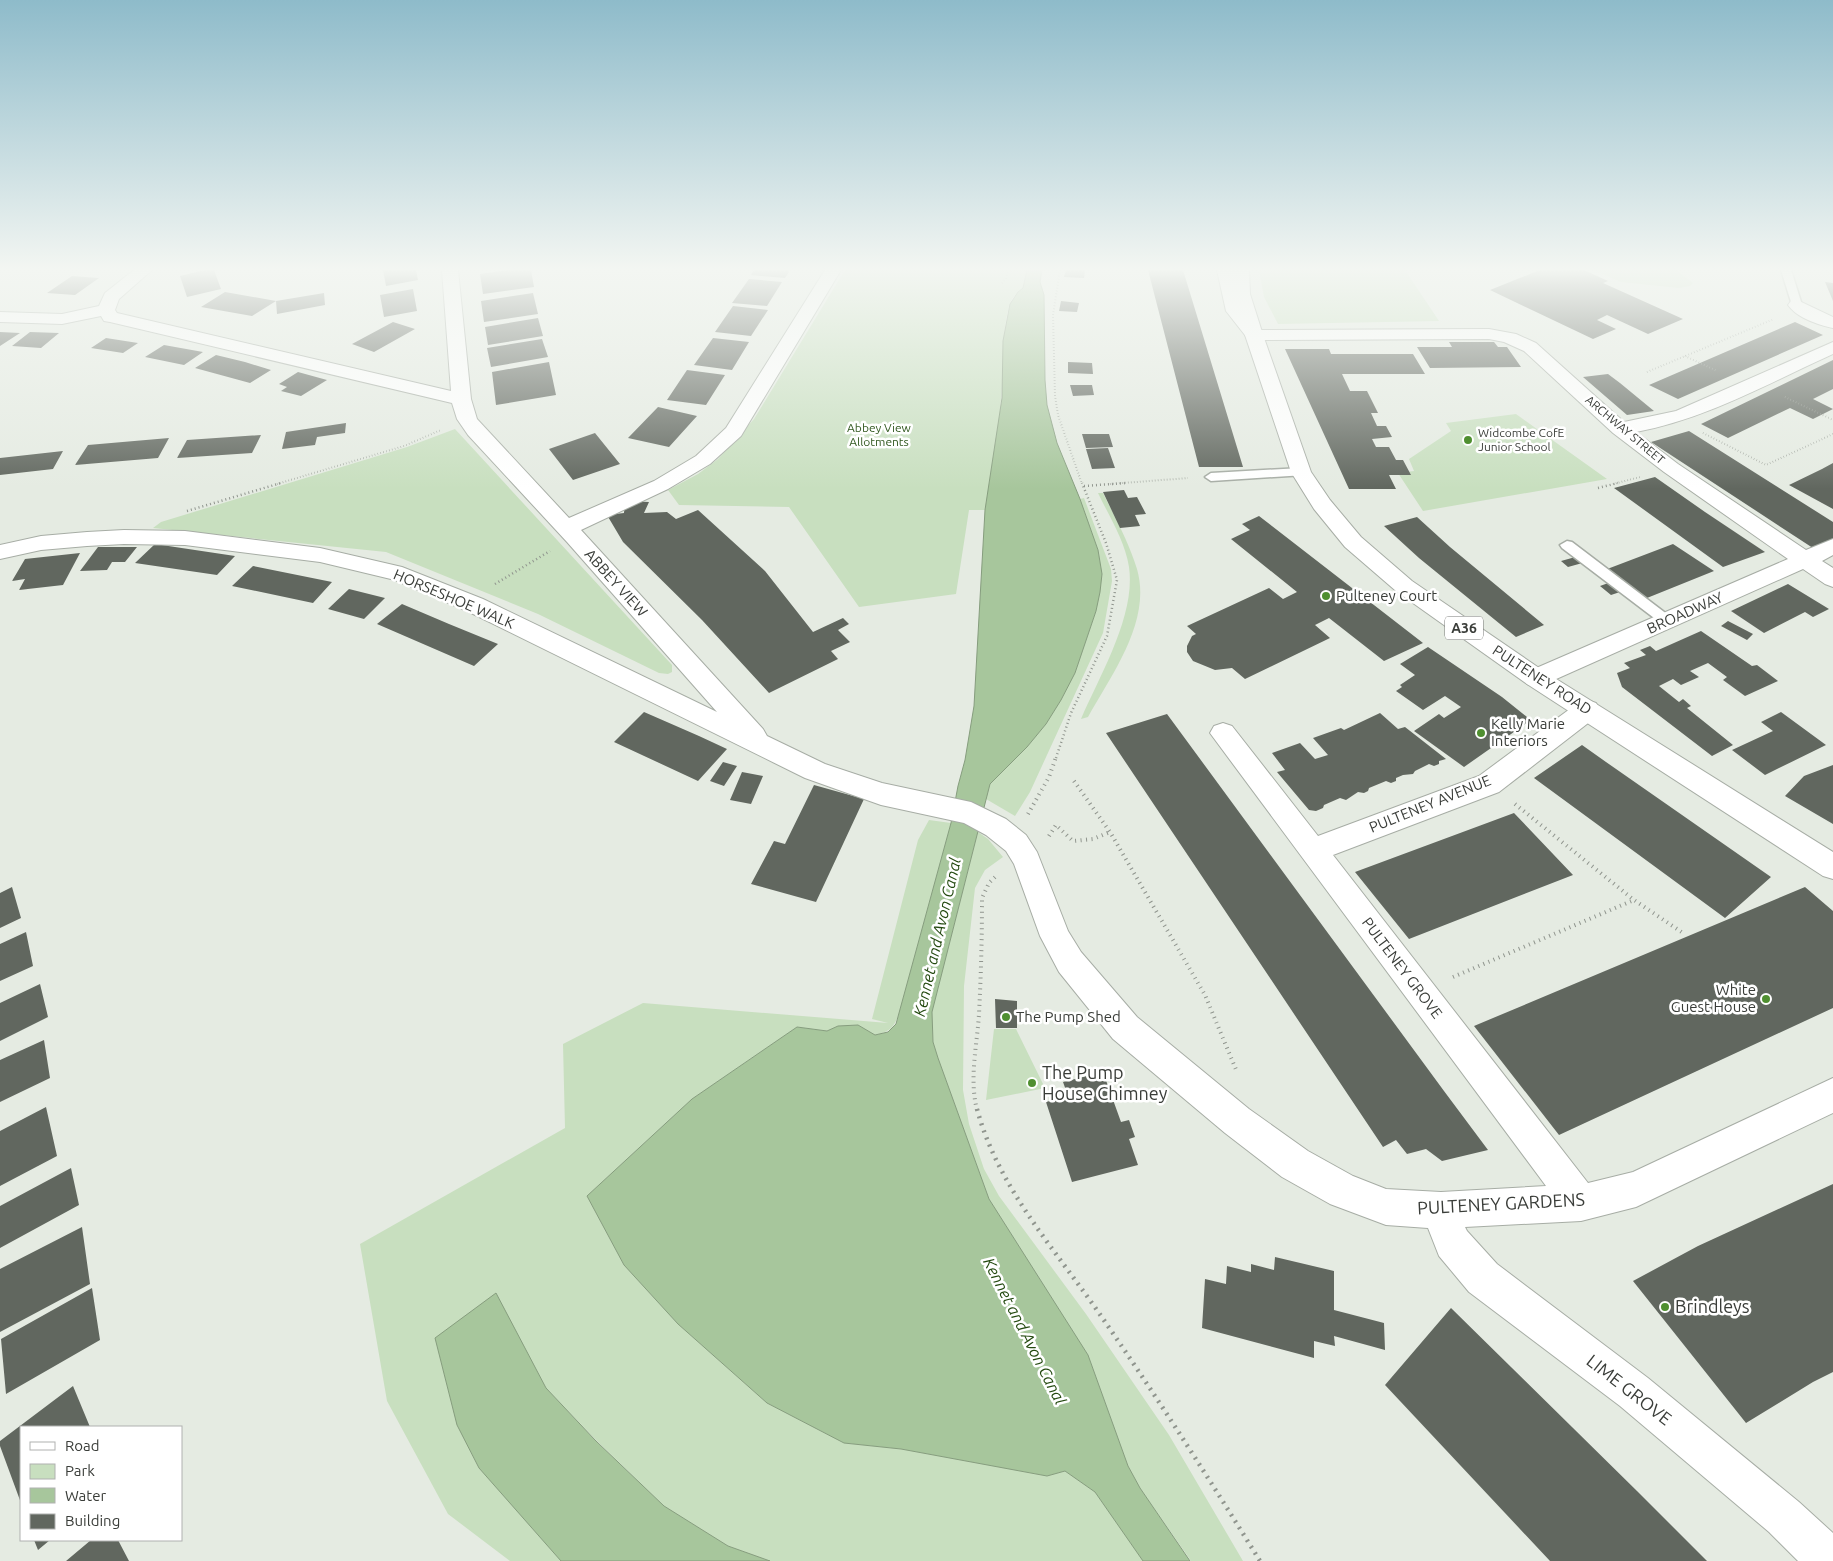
<svg xmlns="http://www.w3.org/2000/svg" width="1833" height="1561" viewBox="0 0 1833 1561" font-family="Ubuntu,sans-serif">
  <rect width="100%" height="100%" fill="#e5ebe2"/>
  <path fill="#c8dfbf" d="M845,270H1027L1023,288C1017,292 1011,299 1009,306C1001,337 1004,368 1001,399C999,436 991,473 985,510H969L956,594L859,607L789,507L679,505L668,490L698,474L718,459L754,419Z
    M1259,270H1405L1439,321L1278,324L1264,297Z
    M1593,270H1676L1693,283L1690,286L1679,288L1621,282Z
    M1516,414L1607,479L1423,511L1398,473L1414,471L1409,459L1451,431L1446,423Z
    M455,429L672,665V672L668,674L659,673L538,614L386,552L153,528L161,522L407,447Z
    M1098,493H1103C1115,517 1129,543 1137,569C1152,621 1112,674 1088,717L1081,719C1100,675 1136,615 1129,567C1125,541 1109,516 1098,493Z
    M1084,498L1111,569L1112,581L1103,633L1030,792L1015,816L986,799L990,784L1027,747L1046,724L1061,700L1075,673L1096,611L1102,574L1098,550L1080,499Z
    M929,820L951,823L900,1011C894,1027 892,1031 875,1035L858,1025L838,1026L827,1031L797,1027L692,1099L587,1196L624,1265L678,1324L767,1403L844,1443L901,1449L1047,1476L1065,1471L1095,1492L1143,1561H770L728,1546L664,1506L596,1440L546,1388L526,1351L457,1425L479,1468L561,1561H510L448,1514L387,1401L360,1244L565,1128L563,1044L643,1003L888,1023L872,1019L918,840Z
    M978,832L988,839L1003,857L985,870L975,888L964,986L963,1090L969,1124L984,1169L999,1196L1086,1314L1169,1435L1243,1561H1191L1140,1488L1128,1466L1088,1355L989,1199L938,1058L933,1042L932,1012Z
    M994,1029H1016L1045,1088L986,1100Z"/>
  <path fill="#a7c69c" stroke="#869d7e" d="M1027,270H1042L1040,282L1044,295L1045,380L1047,405L1057,443L1080,499L1098,550L1102,574L1100,592L1096,611L1075,673L1061,700L1046,724L1027,747L990,784L932,1012L933,1042L938,1058L989,1199L1088,1355L1128,1466L1140,1488L1190,1561H1143L1095,1492L1065,1471L1047,1476L901,1449L844,1443L767,1403L678,1324L624,1265L587,1196L692,1099L797,1027L827,1031L838,1026L858,1025L875,1035L888,1032L896,1024L951,823L958,786L965,760L974,706L985,510L1002,398L1003,341L1010,304L1018,292L1023,288Z
    M496,1293L546,1388L596,1441L664,1506L728,1546L770,1561H561L479,1468L457,1425L435,1338Z"/>
  <path fill="#61675f" d="M205,270H214L221,289L187,297L180,276Z
    M383,270H416L418,280L386,286Z
    M507,270H531L534,287L483,294L480,274Z
    M754,270H790L785,278L751,275Z
    M1066,270H1085L1084,278L1064,277Z
    M1148,270H1183L1243,467H1199Z
    M1540,270H1584L1608,281L1603,283L1683,319L1648,334L1607,315L1597,320L1616,329L1593,339L1490,290Z
    M72,276L99,278L75,295L47,293Z
    M749,279L782,282L767,306L732,303Z
    M1825,282L1833,283V301Z
    M413,289L417,311L384,317L380,295Z
    M225,292L276,301L324,293L325,305L277,314L276,301L252,316L201,307Z
    M533,293L538,314L484,322L481,301Z
    M1061,301L1079,303L1077,312L1059,311Z
    M733,306L768,310L751,336L715,332Z
    M538,318L543,336L488,345L485,327Z
    M393,322L415,329L374,352L352,344Z
    M1795,322L1823,335L1678,399L1649,385Z
    M0,332L20,333L0,346Z
    M30,332L59,333L41,348L12,346Z
    M106,338L138,343L123,353L91,348Z
    M713,338L749,342L732,370L694,365Z
    M542,339L548,357L491,367L487,348Z
    M1449,342H1494L1498,347H1507L1521,367L1430,368L1417,347H1452Z
    M164,345L203,352L184,365L145,357Z
    M1285,349H1329L1331,354H1413L1425,374H1342L1350,391H1367L1378,413H1371L1377,426H1386L1392,437L1372,439L1376,447H1389L1396,460H1403L1411,475H1389L1396,489H1349Z
    M216,355L245,362L271,370L250,383L195,368Z
    M1833,360V389L1813,399L1833,409L1813,419L1790,408L1728,438L1701,424Z
    M549,362L556,395L496,405L492,372Z
    M1068,362L1092,363L1093,374L1068,373Z
    M687,370L725,375L706,405L667,400Z
    M298,372L327,380L301,396L281,391L287,387L279,384Z
    M1608,374L1620,383L1654,411L1627,415L1583,377Z
    M1070,385H1092L1094,395L1073,396Z
    M658,407L697,416L669,447L628,438Z
    M346,423L345,433L317,437L315,445L282,449L286,432Z
    M1689,431L1833,522V542L1816,550L1651,442Z
    M595,433L620,464L573,480L549,449Z
    M1082,434H1109L1113,447L1086,448Z
    M261,435L252,453L177,458L187,440Z
    M169,438L158,458L75,465L88,445Z
    M1108,448L1115,468L1092,469L1086,449Z
    M63,451L53,469L0,475V458Z
    M1833,463V509L1789,485L1822,469Z
    M1655,477L1705,512L1765,552L1723,567L1614,488Z
    M1124,490L1128,498L1137,497L1146,514L1135,515L1140,526L1120,528L1103,492Z
    M625,501L649,502L644,513L667,512L676,519L698,510L765,571L813,632L843,618L849,624L838,630L850,642L831,651L838,659L769,693L702,620L623,542L607,515L624,513Z
    M1259,516L1423,643L1384,661L1329,618L1315,625L1330,638L1245,679L1232,668L1215,670L1193,661L1187,652V646L1192,636L1196,634L1187,626L1269,588L1283,599L1297,592L1231,539L1250,530L1242,524Z
    M1417,517L1450,547L1544,625L1516,637L1419,558L1384,526Z
    M155,544L235,556L217,575L135,563Z
    M1673,544L1714,571L1642,600L1602,571Z
    M98,547H137L125,562H112L107,570L80,571Z
    M80,553L63,585L19,590L25,579L12,581L25,559Z
    M1579,556L1586,562L1568,567L1561,561Z
    M253,566L332,582L313,603L232,586Z
    M1611,582L1623,591L1611,595L1600,586Z
    M1788,584L1829,609L1813,617L1805,612L1764,633L1731,611Z
    M349,589L385,598L364,619L328,609Z
    M402,604L449,624L498,644L474,666L377,624Z
    M1728,621L1753,634L1747,640L1721,626Z
    M1701,631L1752,666L1757,665L1778,681L1745,696L1723,680L1727,677L1708,663L1690,671L1699,677L1681,685L1673,679L1659,686L1679,702L1683,699L1691,706L1687,708L1733,745L1712,756L1622,687L1617,673L1630,668L1624,663L1646,655L1640,650L1650,646L1656,651Z
    M1428,647L1502,697L1527,717L1528,722L1464,767L1414,731L1439,714L1444,718L1461,707L1445,696L1423,710L1396,691L1402,687L1400,685L1415,675L1400,664Z
    M644,712L699,736L727,749L698,781L614,742Z
    M1781,712L1826,745L1765,775L1732,750L1773,731L1761,722Z
    M1380,713L1398,729L1405,727L1446,759L1439,761V764L1434,766L1429,764L1415,771L1413,774L1403,775L1396,778V781L1391,783L1386,781L1369,788L1368,791L1364,793L1358,792L1346,800L1340,798L1324,805L1323,808L1316,811L1309,810L1277,772L1285,770L1272,753L1300,743L1315,759L1328,755L1313,738L1341,728L1344,730Z
    M1167,714L1444,1091L1488,1150L1442,1161L1426,1149L1407,1154L1396,1140L1383,1147L1106,733Z
    M1582,745L1606,762L1771,877L1725,918L1534,778Z
    M723,762L737,766L724,786L710,781Z
    M1833,765V824L1785,796L1804,776Z
    M742,772L763,776L751,804L730,800Z
    M814,785L864,799L816,902L751,884L774,841L785,844Z
    M1514,813L1573,875L1409,939L1355,872Z
    M12,887L21,918L0,928V893Z
    M1805,887L1833,911V1008L1559,1135L1474,1026Z
    M26,932L33,966L0,981V944Z
    M40,984L48,1017L0,1041V1003Z
    M995,999L1017,1001V1028H996Z
    M44,1040L50,1078L0,1102V1060Z
    M1103,1072L1121,1122L1129,1120L1135,1137L1129,1139L1138,1165L1072,1182L1046,1102L1068,1096L1063,1082Z
    M46,1107L57,1156L0,1186V1131Z
    M71,1168L79,1205L0,1248V1206Z
    M1833,1184V1372L1813,1382L1746,1423L1633,1281L1698,1246Z
    M82,1227L90,1284L0,1332V1269Z
    M1275,1257L1334,1271V1310L1384,1323L1385,1350L1334,1336L1335,1346L1314,1341V1358L1202,1328L1205,1279L1226,1284L1227,1266L1251,1272V1264L1274,1270Z
    M92,1288L100,1340L6,1394L1,1339Z
    M1451,1308L1637,1491L1707,1561H1550L1385,1385Z
    M73,1386L90,1427H21V1503L0,1446V1441Z
    M34,1540H50L38,1550Z
    M91,1540H118L129,1561H66Z"/>
  <g fill="none" stroke-linecap="round" stroke-linejoin="round">
    <defs>
      <path id="service" d="M1781,270H1791L1802,305L1801,307L1797,308L1792,305Z
        M1301,468L1305,469L1307,472L1305,475L1211,481L1205,477L1211,473Z
        M1567,541L1572,542L1672,618L1674,621L1672,624H1662L1562,548L1560,545Z"/>
      <path id="minor" d="M134,270H152L119,299L115,310L117,313L451,391L442,270H458L471,399L477,419L569,518L654,481L696,456L726,428L825,270H841L741,436L710,464L668,489L581,530L763,729L767,736L825,764L882,783L971,802L1006,819L1026,835L1037,852L1068,931L1081,952L1137,1017L1249,1109L1308,1151L1353,1176L1386,1189L1441,1192L1546,1186L1210,733L1214,726L1223,723L1232,726L1318,836L1479,776L1578,703L1587,700L1596,703L1600,710L1596,717L1499,792L1333,855L1588,1183L1633,1172L1833,1078V1113L1636,1207L1581,1221L1465,1227L1467,1231L1497,1264L1648,1378L1799,1502L1833,1533V1561H1798L1769,1532L1620,1406L1469,1292L1439,1256L1428,1228L1386,1225L1330,1204L1282,1177L1225,1133L1113,1039L1059,972L1040,936L1014,864L1006,851L986,835L964,823L881,805L805,778L467,611L395,580L320,562L185,545L124,544L87,546L41,550L0,559V545L41,536L87,532L124,530L185,531L320,548L402,567L483,599L717,712L567,542L468,435L457,419L452,403L110,322L104,321L101,316L62,324L0,322V312L62,314L99,306L105,293Z
        M1797,300L1833,317V328C1819,325 1797,318 1788,305L1791,301Z
        M1489,329L1516,334L1536,343L1624,422L1676,411L1833,342V354C1769,383 1706,419 1636,432L1678,464L1806,550L1833,539V555L1822,561L1833,568V587L1825,584L1803,569L1545,684L1536,687L1527,684L1523,678L1527,672L1788,559L1664,472L1613,433L1524,351L1504,342L1489,339L1254,340L1248,339L1245,335L1248,331L1254,330Z"/>
      <path id="primary" d="M1217,270H1233L1243,310L1263,335L1260,339L1254,340L1248,339L1226,311Z"/>
      <path id="trunk" d="M1233,270H1249L1250,294L1263,335L1311,472L1330,500L1361,537L1412,581L1545,672L1833,852V879L1823,876L1527,684L1396,591L1345,547L1314,509L1291,472L1245,335L1234,294Z"/>
    </defs>
    <use href="#service" stroke="#a7ada5" stroke-width="3"/>
    <use href="#minor" stroke="#a7ada5" stroke-width="2"/>
    <use href="#primary" stroke="#a7ada5" stroke-width="2"/>
    <use href="#trunk" stroke="#a7ada5" stroke-width="2"/>
    <path stroke="#90958e" stroke-width="2" stroke-dasharray="0.5 2.5" stroke-linecap="butt" d="M1060,270L1053,315L1055,396L1058,415L1082,484
      M1002,283L1006,279L1008,270
      M1685,356L1717,371
      M1647,372L1774,319
      M1785,397L1833,420
      M1703,433L1766,465L1833,434
      M277,484L404,446L441,430
      M1110,484L1188,478
      M1613,484L1640,477"/>
    <path stroke="#90958e" stroke-width="2.5" stroke-dasharray="1 3" stroke-linecap="butt" d="M1084,486L1126,483
      M1598,488L1618,483
      M187,511L281,483
      M495,584L550,551
      M1056,758L1071,713L1107,636L1117,580L1106,543L1082,483"/>
    <path stroke="#90958e" stroke-width="4" stroke-dasharray="1 4.5" stroke-linecap="butt" d="M1074,781L1110,832L1205,995L1237,1072
      M1515,804L1634,900L1683,933
      M1028,814L1049,777L1056,757
      M1049,836L1056,825L1073,841L1093,839L1110,832
      M1453,977L1634,900
      M977,1110C969,1078 977,1046 979,1014C981,975 982,937 982,898L989,883L997,875"/>
    <path stroke="#90958e" stroke-width="4.5" stroke-dasharray="2 5.5" stroke-linecap="butt" d="M977,1109C998,1187 1053,1247 1099,1313C1155,1394 1208,1477 1260,1561"/>
    <use href="#service" fill="#fff" fill-rule="evenodd"/>
    <use href="#minor" fill="#fff" fill-rule="evenodd"/>
    <use href="#primary" fill="#fff" fill-rule="evenodd"/>
    <use href="#trunk" fill="#fff" fill-rule="evenodd"/>
  </g>
  <linearGradient id="sky" x2="0" y2="1"><stop stop-color="#8ebbca"/><stop offset="0.55" stop-color="#f3f6f2"/><stop offset="1" stop-color="#f3f6f2" stop-opacity="0"/></linearGradient>
  <rect width="1833" height="489" fill="url(#sky)"/>
  <g fill="#4f8f30" stroke="#fff" stroke-width="2">
    <circle cx="1468" cy="440" r="5"/>
    <circle cx="1326" cy="596" r="5"/>
    <circle cx="1481" cy="733" r="5"/>
    <circle cx="1766" cy="999" r="5"/>
    <circle cx="1006" cy="1017" r="5"/>
    <circle cx="1032" cy="1083" r="5"/>
    <circle cx="1665" cy="1307" r="5"/>
  </g>
  <g text-anchor="middle" stroke-width="5" stroke-linejoin="round" paint-order="stroke">
    <g font-size="12" fill="#30571e" stroke="#fff">
      <text x="879" y="432">Abbey View<tspan x="879" dy="14">Allotments</tspan></text>
    </g>
    <g font-size="12" fill="#3a3d39" stroke="#fff">
      <text transform="translate(1625 430) rotate(40)" y="4">ARCHWAY STREET</text>
    </g>
    <g font-size="12" fill="#3a3d39" stroke="#fff" text-anchor="start">
      <text x="1478" y="437">Widcombe CofE<tspan x="1478" dy="14">Junior School</tspan></text>
    </g>
    <rect fill="#fff" stroke="#757774" stroke-width="1" x="1445" y="616.5" width="38" height="23" rx="4"/>
    <g font-size="14" font-weight="bold" fill="#3a3d39">
      <text x="1464" y="633">A36</text>
    </g>
    <g font-size="15" fill="#3a3d39" stroke="#fff">
      <text transform="translate(616 583) rotate(48)" y="5">ABBEY VIEW</text>
      <text transform="translate(454 599) rotate(23)" y="5">HORSESHOE WALK</text>
      <text transform="translate(1685 613) rotate(-24)" y="5">BROADWAY</text>
      <text transform="translate(1542 680) rotate(33)" y="5">PULTENEY ROAD</text>
      <text transform="translate(1430 804) rotate(-22)" y="5">PULTENEY AVENUE</text>
      <text transform="translate(1402 968) rotate(53)" y="5">PULTENEY GROVE</text>
    </g>
    <g font-size="15" fill="#3a3d39" stroke="#fff" text-anchor="start">
      <text x="1336" y="601">Pulteney Court</text>
      <text x="1491" y="729">Kelly Marie<tspan x="1491" dy="17">Interiors</tspan></text>
      <text x="1756" y="995" text-anchor="end">White<tspan x="1756" dy="17">Guest House</tspan></text>
      <text x="1016" y="1022">The Pump Shed</text>
    </g>
    <g font-size="16" font-style="italic" fill="#244a10" stroke="#fff">
      <text transform="translate(937 937) rotate(-77)" y="6">Kennet and Avon Canal</text>
      <text transform="translate(1025 1331) rotate(63)" y="6">Kennet and Avon Canal</text>
    </g>
    <g font-size="18" fill="#3a3d39" stroke="#fff" text-anchor="start">
      <text x="1042" y="1079">The Pump<tspan x="1042" dy="21">House Chimney</tspan></text>
      <text x="1675" y="1313">Brindleys</text>
    </g>
    <g font-size="18" fill="#3a3d39" stroke="#fff">
      <text transform="translate(1501 1204) rotate(-3)" y="6">PULTENEY GARDENS</text>
      <text transform="translate(1629 1390) rotate(38)" y="6">LIME GROVE</text>
    </g>
  </g>
  <rect x="20" y="1426" width="162" height="115" fill="#ffffff" stroke="#b0b1b0"/>
  <rect x="30" y="1442" width="25" height="8" fill="#ffffff" stroke="#b0b1b0"/>
  <text x="65" y="1451" font-size="15" fill="#3a3d39">Road</text>
  <rect x="30" y="1464" width="25" height="15" fill="#c8dfbf" stroke="#b0b1b0"/>
  <text x="65" y="1476" font-size="15" fill="#3a3d39">Park</text>
  <rect x="30" y="1488" width="25" height="15" fill="#a7c69c" stroke="#b0b1b0"/>
  <text x="65" y="1501" font-size="15" fill="#3a3d39">Water</text>
  <rect x="30" y="1514" width="25" height="15" fill="#61675f" stroke="#b0b1b0"/>
  <text x="65" y="1526" font-size="15" fill="#3a3d39">Building</text>
</svg>
